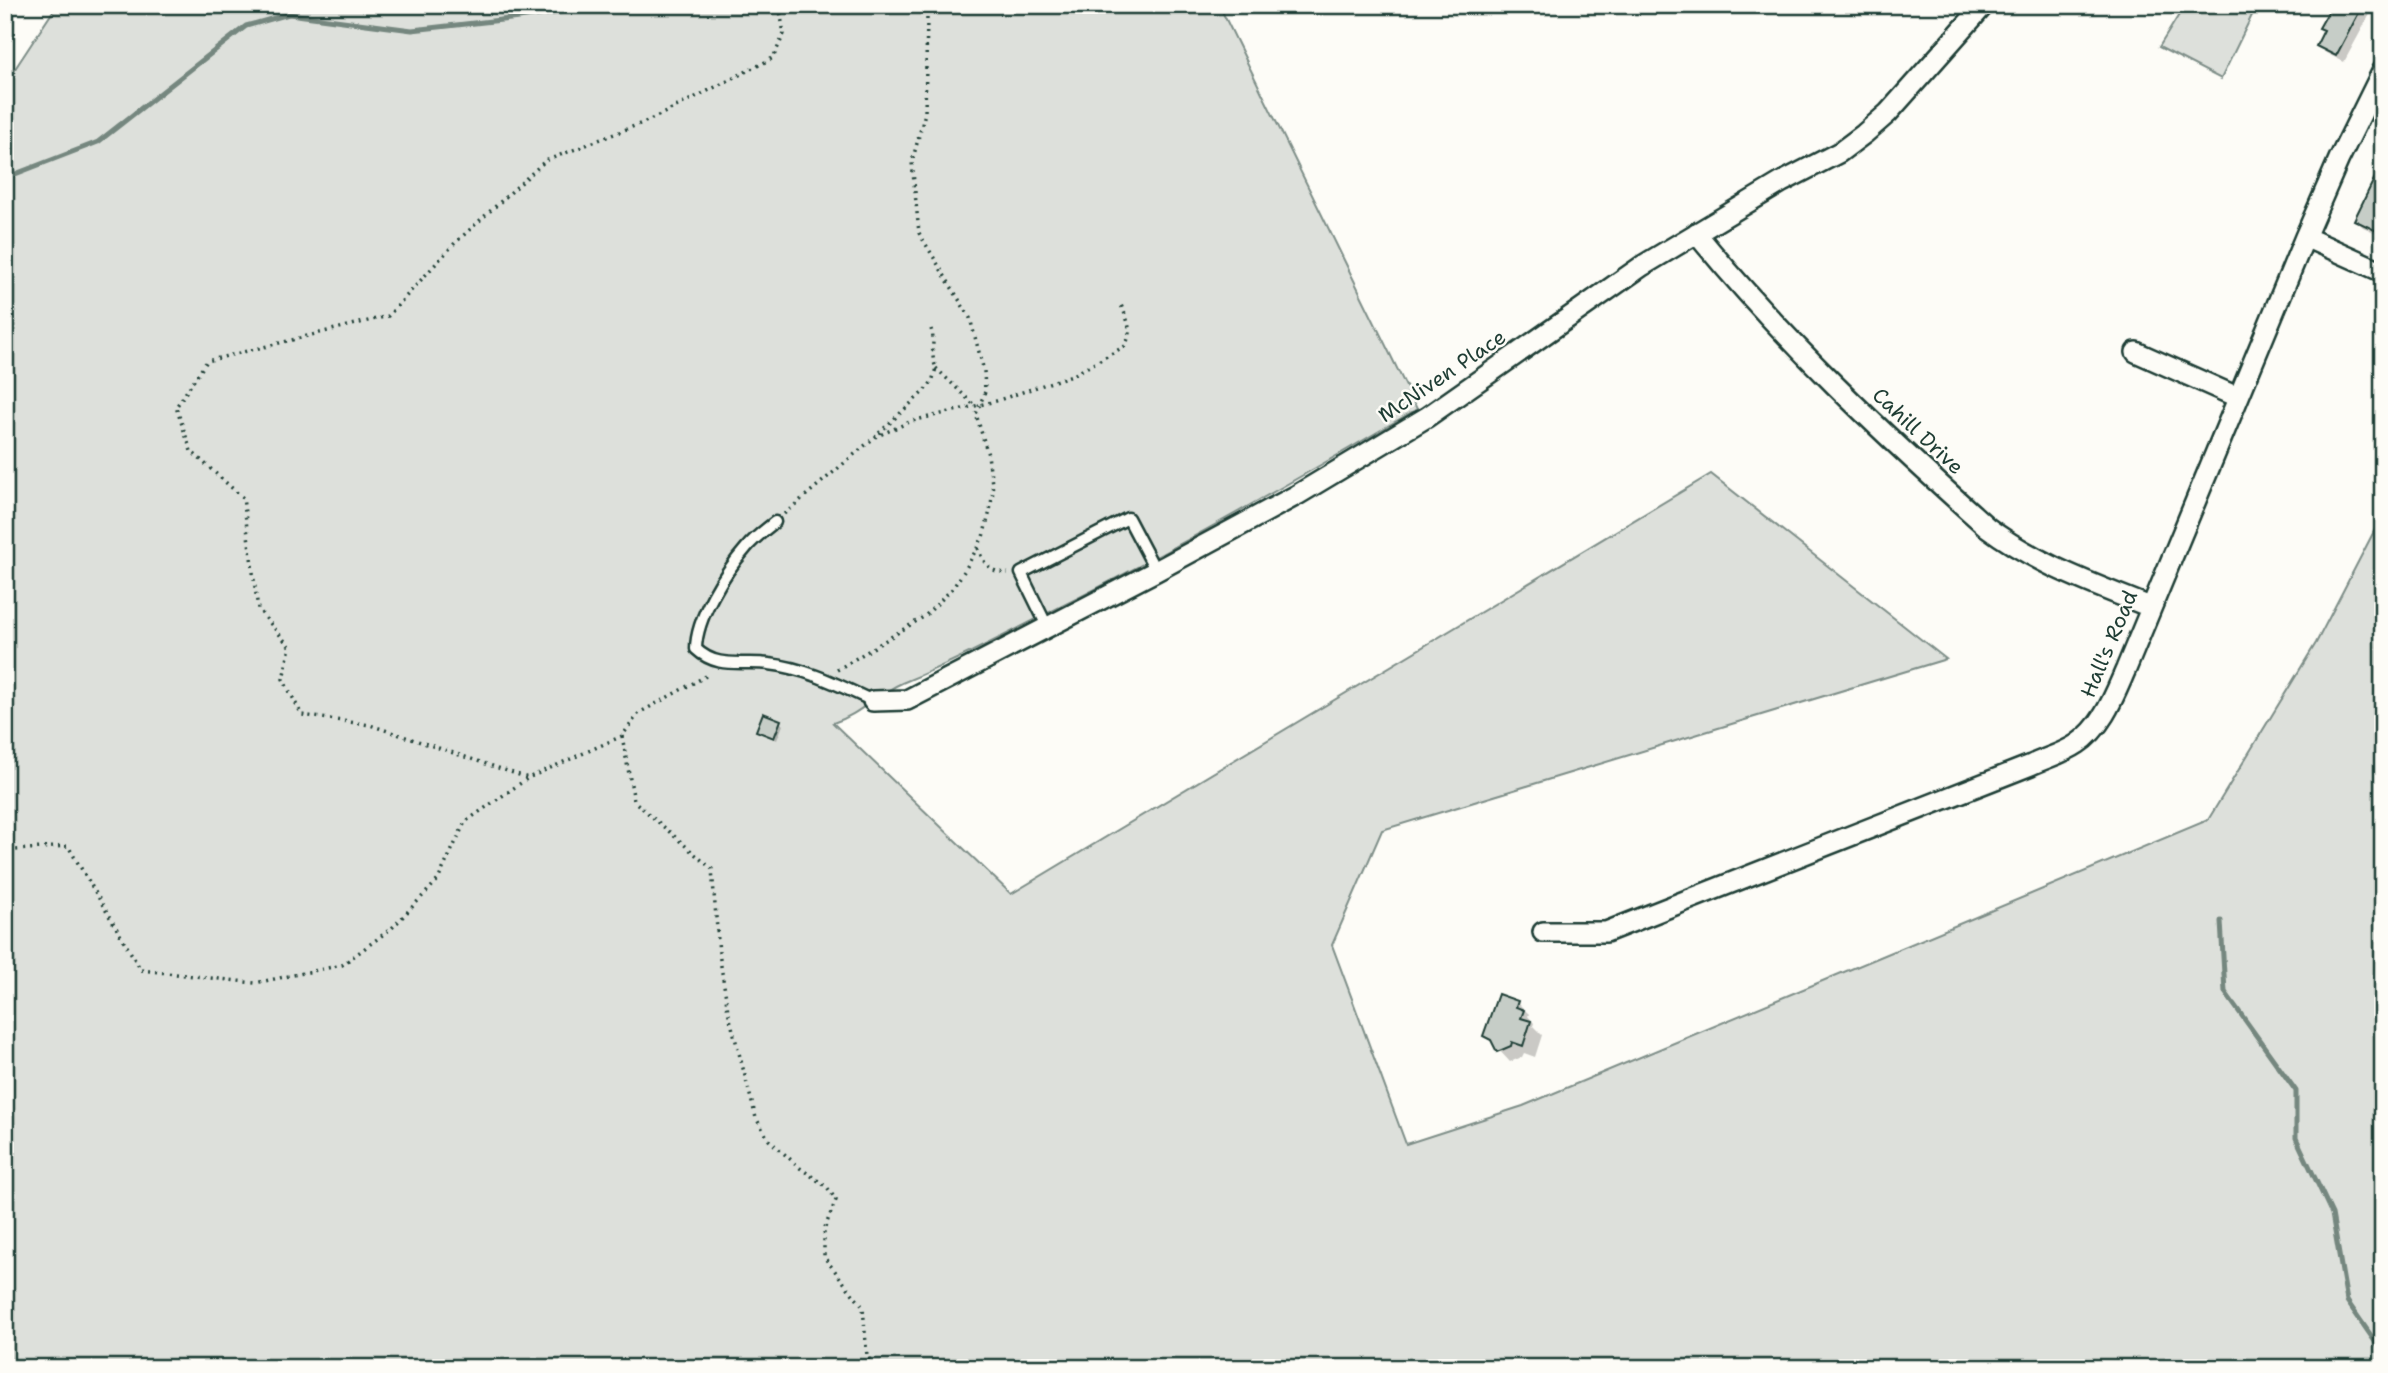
<svg xmlns="http://www.w3.org/2000/svg" width="2388" height="1373" viewBox="0 0 2388 1373" font-family="'Shantell Sans',sans-serif">
  <rect width="100%" height="100%" fill="#fdfcf7"/>
  <filter id="ink" filterUnits="userSpaceOnUse"><feTurbulence type="fractalNoise" baseFrequency=".0143" numOctaves="2"/><feDisplacementMap in="SourceGraphic" scale="14" xChannelSelector="R" yChannelSelector="G"/><feConvolveMatrix kernelMatrix="1 2 1 2 8 2 1 2 1" color-interpolation-filters="sRGB"/></filter>
  <g filter="url(#ink)">
    <path fill="#dde0db" stroke="#7e8e88" stroke-width="2" d="M57,5H1219L1417,409C1299,478 1181,546 1060,607C1007,634 956,661 902,683C877,694 859,715 833,723L1011,894L1711,474L1946,659L1382,830L1332,945L1406,1144L1523,1106L2208,820L2316,643L2383,514V1368H5V84Z
      M2185,5H2257L2221,79L2159,47Z"/>
    <path fill="#0003" d="M2332,5H2375L2344,62L2326,53L2318,45L2326,32Z
      M2383,165V236L2363,227L2356,220Z
      M780,722L783,725L777,740L758,730Z
      M1517,1002L1529,1014L1528,1016L1534,1023L1533,1026L1542,1035L1535,1057L1524,1053L1522,1057L1510,1062L1485,1035Z"/>
    <g fill="none" stroke-linecap="round" stroke-linejoin="round">
      <path stroke="#75877f" stroke-width="5" d="M5,178L98,142L246,26L289,14L412,30L519,18L606,5
        M2221,921L2225,992L2296,1091V1138L2332,1214L2347,1301L2383,1353"/>
    </g>
    <path fill="#c6cdc7" stroke="#1f3d34" stroke-width="2" d="M2332,5H2363L2336,56L2316,46L2324,30L2319,28Z
      M2383,161V234L2354,220Z
      M763,713L781,720L774,738L756,731Z
      M1498,994L1518,1001L1516,1007L1524,1010L1521,1018L1531,1021L1523,1046L1512,1042L1511,1046L1497,1052L1491,1040L1483,1036Z"/>
    <g fill="none" stroke-linecap="round" stroke-linejoin="round">
      <defs>
        <path id="service" d="M775,522C765,530 754,538 746,548C725,572 696,618 696,649C718,670 743,660 769,664C806,668 840,686 873,701
          M1047,626L1021,573L1128,518L1156,571"/>
        <path id="minor" d="M1696,233C1783,340 1884,435 1987,527C2036,564 2093,584 2150,607
          M2305,237L2383,272
          M2136,352L2237,397
          M873,701L907,700L1156,571L1297,495L1427,417L1642,266L1782,182L1840,152L1864,134L1888,113L1984,5
          M1543,932H1606L2031,765C2046,758 2064,753 2077,744C2103,727 2114,696 2126,669L2305,237L2339,159L2383,70"/>
      </defs>
      <use href="#service" stroke="#1f3d34" stroke-width="15"/>
      <use href="#minor" stroke="#1f3d34" stroke-width="24"/>
      <path stroke="#1f3d34" stroke-width="3.5" stroke-dasharray="2 5" stroke-linecap="butt" d="M936,368L974,405
        M879,433L922,393L932,382L936,368C929,350 936,343 931,329
        M784,514L875,437L912,421L996,401L1075,374L1125,346C1133,330 1128,321 1121,305
        M978,548C984,565 990,572 1008,573
        M837,670L925,616L952,589L965,570L983,537L990,511L993,491L988,455L976,414L985,392L984,371L970,318L919,233L912,162L925,113L927,18L925,5
        M706,676L639,713L622,736L528,778L370,725L302,715L283,679L290,647L258,609L243,498L191,451L176,407L207,361L388,316L454,244L545,161L650,120L773,58L784,34L779,5
        M622,736L634,801L712,869L719,953L728,1011L756,1118L769,1140L800,1168L827,1187L836,1200L824,1230V1257L863,1307L867,1356L876,1368
        M5,858L15,850L68,846L141,970L255,983L342,965L392,928L438,880L465,822L528,778"/>
      <use href="#service" stroke="#fdfcf7" stroke-width="10"/>
      <use href="#minor" stroke="#fdfcf7" stroke-width="19"/>
    </g>
  </g>
  <g text-anchor="middle" stroke-width="5" stroke-linejoin="round" paint-order="stroke">
    <g font-size="21" fill="#1f3d34" stroke="#fdfcf7">
      <text transform="translate(1442 376) rotate(-34)" y="7">McNiven Place</text>
      <text transform="translate(1918 431) rotate(43)" y="7">Cahill Drive</text>
      <text transform="translate(2109 644) rotate(-67)" y="7">Hall's Road</text>
    </g>
  </g>
  <rect width="2388" height="1373" fill="none" stroke="#fdfcf7" stroke-width="28"/>
  <rect x="14" y="14" width="2360" height="1345" fill="none" stroke="#1f3d34" stroke-width="2.5" filter="url(#ink)"/>
</svg>
